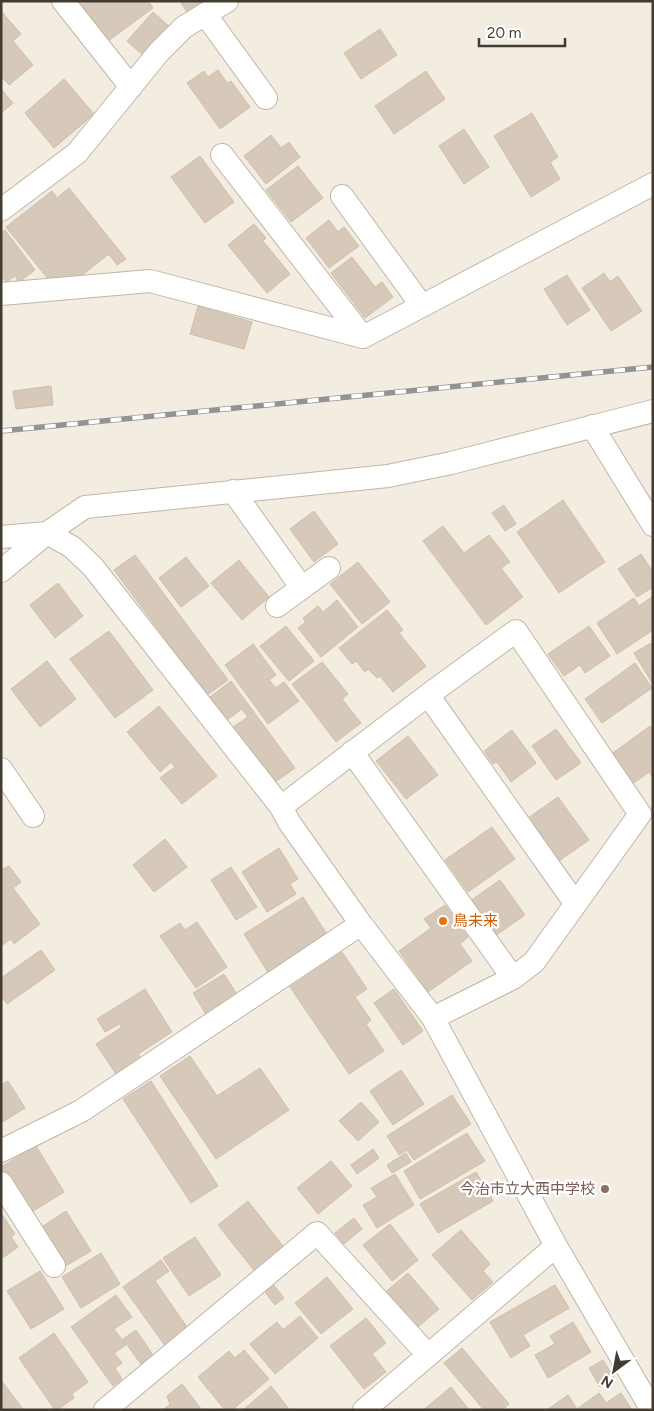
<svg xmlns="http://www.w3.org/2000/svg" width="654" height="1411" viewBox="0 0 654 1411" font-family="Figtree,'Noto Sans JP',sans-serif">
  <rect width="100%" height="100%" fill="#f2ece1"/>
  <path fill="#d7c9b9" stroke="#cfbea9" d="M79,1H148L153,8L108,41Z
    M180,1H208L190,17Z
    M1,11L21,34L13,41L33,65L9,85L1,76Z
    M153,12L171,28L145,57L127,41Z
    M380,29L397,55L361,79L344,53Z
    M218,70L227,83L231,81L250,107L220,129L187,83L204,71L208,77Z
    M426,71L445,99L394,134L375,106Z
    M64,79L94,114L54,148L25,113Z
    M1,89L13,103L1,113Z
    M532,113L558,157L550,162L560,179L531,197L494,136Z
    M464,129L489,167L464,184L439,146Z
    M271,135L281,148L289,142L300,157L266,184L244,156Z
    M200,156L234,202L205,223L171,177Z
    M298,166L323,198L291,222L266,190Z
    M69,188L126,259L117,265L109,254L81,276L48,279L6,227L52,191L57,198Z
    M329,220L338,232L344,227L359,246L329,268L306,238Z
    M254,224L266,238L263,241L290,274L267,293L228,245Z
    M5,230L35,270L19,282L15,276L6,282L1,276V233Z
    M352,257L375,287L382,282L393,297L365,318L331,273Z
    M604,273L610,282L618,276L642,311L611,331L582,288Z
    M567,275L590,310L567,325L544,289Z
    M198,306L252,322L244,349L190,334Z
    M51,386L53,405L16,409L13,391Z
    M563,500L605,562L559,593L517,532Z
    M504,505L516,524L505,531L492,513Z
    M314,511L338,544L314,562L290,529Z
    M443,526L464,553L489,535L510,562L501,568L523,597L486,625L423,541Z
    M641,554L653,572V587L637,597L618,569Z
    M135,555L228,680L207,695L114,570Z
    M186,557L209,586L181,607L159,578Z
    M239,560L269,597L242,620L211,583Z
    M358,562L390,602L362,624L330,584Z
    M58,583L83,616L55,638L30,605Z
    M653,596V630L617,654L597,623L634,598L639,606Z
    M337,600L358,627L321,657L298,628L306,622L303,618L318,606L323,612Z
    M387,610L403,630L399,633L426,666L393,692L380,676L377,678L368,669L365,672L356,661L352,664L339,648Z
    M286,626L314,661L289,681L260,646Z
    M589,626L610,656L585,673L580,665L564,676L548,654Z
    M109,631L153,690L115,718L70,659Z
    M651,643L653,645L652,683L634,653Z
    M253,644L276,675L269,680L276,688L284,682L299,701L268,724L225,665Z
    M47,661L76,699L40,727L11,689Z
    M322,662L348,694L342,699L361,723L336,742L292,684Z
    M635,663L652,688L602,723L585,699Z
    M231,681L295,768L274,783L233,727L248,717L242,709L227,720L210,697Z
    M159,706L217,776L182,804L160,778L175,767L171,762L160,772L127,732Z
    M650,726L653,730V778L649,772L631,785L610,755Z
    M556,729L581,763L556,780L532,746Z
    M512,730L536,763L511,782L497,762L493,764L484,751Z
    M408,736L438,775L406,799L376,761Z
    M558,797L589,840L559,861L528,818Z
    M492,827L515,859L468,892L445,860Z
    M165,839L187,867L154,892L133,865Z
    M279,848L298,879L290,884L296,894L267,912L242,872Z
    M9,866L21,882L13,888L40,924L14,944L11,939L1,946V870Z
    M231,867L257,907L236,920L211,880Z
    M500,880L525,915L495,936L470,901Z
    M303,897L328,936L269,974L244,934Z
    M445,905L468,937L460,944L472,961L428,992L399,951L431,928L424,919Z
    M197,922L227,967L196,988L160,936L180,923L185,930Z
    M41,950L55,970L7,1004L1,996V978Z
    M342,952L367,989L355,997L371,1020L366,1024L384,1051L349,1074L290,987Z
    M224,974L238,996L207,1016L193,993Z
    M145,989L172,1032L138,1054L141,1058L116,1074L96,1044L122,1027L119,1024L105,1032L97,1019Z
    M394,989L423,1031L403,1045L374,1003Z
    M190,1056L217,1096L260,1068L289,1110L216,1159L160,1076Z
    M401,1070L424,1104L393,1125L370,1091Z
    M8,1081L25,1108L1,1123V1085Z
    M151,1081L218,1186L191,1203L123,1099Z
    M452,1095L471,1124L414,1160L407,1150L399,1155L387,1136Z
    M361,1102L379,1122L358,1141L339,1121Z
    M467,1133L485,1161L420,1199L404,1171Z
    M36,1146L64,1192L30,1213L1,1167Z
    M373,1149L379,1158L357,1174L351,1165Z
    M406,1153L411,1162L392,1173L387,1165Z
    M331,1161L352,1186L318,1214L297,1188Z
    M476,1172L493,1201L438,1233L420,1204Z
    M395,1174L414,1205L377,1228L363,1205L377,1197L371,1188Z
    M248,1201L286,1250L256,1273L218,1225Z
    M66,1211L91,1251L64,1267L40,1228Z
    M1,1213L15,1234L11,1237L18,1247L1,1259Z
    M354,1218L362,1229L344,1244L335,1233Z
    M390,1224L418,1260L392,1281L363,1245Z
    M461,1230L490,1264L483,1271L493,1282L472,1300L432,1255Z
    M195,1237L221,1275L189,1296L163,1258Z
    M101,1253L120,1284L81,1308L62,1277Z
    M161,1260L169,1271L155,1281L189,1330L166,1347L123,1287Z
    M40,1271L64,1309L31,1329L7,1291Z
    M408,1273L439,1309L413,1331L382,1295Z
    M327,1277L353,1309L321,1334L295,1303Z
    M273,1284L284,1298L275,1305L264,1291Z
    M555,1285L569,1308L523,1335L530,1346L511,1358L490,1322Z
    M116,1295L132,1317L114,1329L126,1345L114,1353L122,1363L115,1368L122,1379L113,1386L71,1327Z
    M300,1316L318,1338L275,1374L250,1344L277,1322L283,1330Z
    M366,1318L386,1343L372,1354L386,1372L364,1389L330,1346Z
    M573,1322L591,1352L548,1378L535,1355L555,1344L550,1336Z
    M136,1330L155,1358L143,1367L123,1339Z
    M54,1333L88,1382L72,1394L74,1398L57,1410H55L19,1358Z
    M462,1348L509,1404L502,1410H484L444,1363Z
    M244,1350L269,1379L232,1410H225L198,1377L229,1351L235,1358Z
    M603,1360L614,1378L600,1387L589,1368Z
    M1,1380L22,1408L20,1410H1Z
    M182,1384L202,1410H163L170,1404L167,1396Z
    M271,1386L289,1409L288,1410H243Z
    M451,1387L469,1410H423Z
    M599,1393L606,1403L621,1393L632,1410H547L568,1395L577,1409Z"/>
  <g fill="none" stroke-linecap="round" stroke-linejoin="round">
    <defs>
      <path id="street" d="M63,1L131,87
        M205,14L266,98
        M222,155L363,337
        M342,196L422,306
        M1,210L77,153L159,52L184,27L227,1
        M1,294L150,281L363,337L653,184
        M592,426L653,525
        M233,491L302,588
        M1,537L47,533L72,547L93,567L281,807L289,822L361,924L433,1018L556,1246L652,1410
        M1,571L47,533L85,507L388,476L451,463L653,411
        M277,606L329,568
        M428,695L575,903
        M352,752L513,978
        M1,769L33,816
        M281,807L428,695L516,631L640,814L534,962L513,978L433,1018
        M1,1151L81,1111L361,924
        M1,1183L54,1266
        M105,1410L317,1233L428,1355
        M364,1410L556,1246"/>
    </defs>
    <use href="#street" stroke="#c0b6a6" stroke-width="24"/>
    <use href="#street" stroke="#fff" stroke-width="22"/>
    <defs>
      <path id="rail" d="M1,431L653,367"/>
    </defs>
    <use href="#rail" stroke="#939393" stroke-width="5.5"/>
    <use href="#rail" stroke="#fff" stroke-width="4" stroke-dasharray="11" stroke-linecap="butt"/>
  </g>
  <circle fill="#e8710a" stroke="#fff" stroke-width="2" cx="443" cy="921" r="5"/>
  <circle fill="#8d6e63" stroke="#fff" stroke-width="2" cx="605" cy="1189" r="5"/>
  <g text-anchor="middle" stroke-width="4.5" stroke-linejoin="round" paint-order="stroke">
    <g font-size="15" fill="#c56008" stroke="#fff" text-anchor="start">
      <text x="453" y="926">鳥未来</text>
    </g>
    <g font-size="15" fill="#785e54" stroke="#fff" text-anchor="end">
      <text x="595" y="1194">今治市立大西中学校</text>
    </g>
  </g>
  <rect width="654" height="1411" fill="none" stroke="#433b32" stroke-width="5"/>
  <g transform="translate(614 1371) rotate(212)" stroke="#ffffff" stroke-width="4" paint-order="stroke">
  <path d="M0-4L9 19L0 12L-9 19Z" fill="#433b32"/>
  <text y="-8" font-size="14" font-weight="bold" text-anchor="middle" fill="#433b32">N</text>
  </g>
  <path d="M479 38v8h86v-8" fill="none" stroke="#433b32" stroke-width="2.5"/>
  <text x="487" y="38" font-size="15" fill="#433b32" stroke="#ffffff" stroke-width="4" paint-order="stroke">20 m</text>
</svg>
